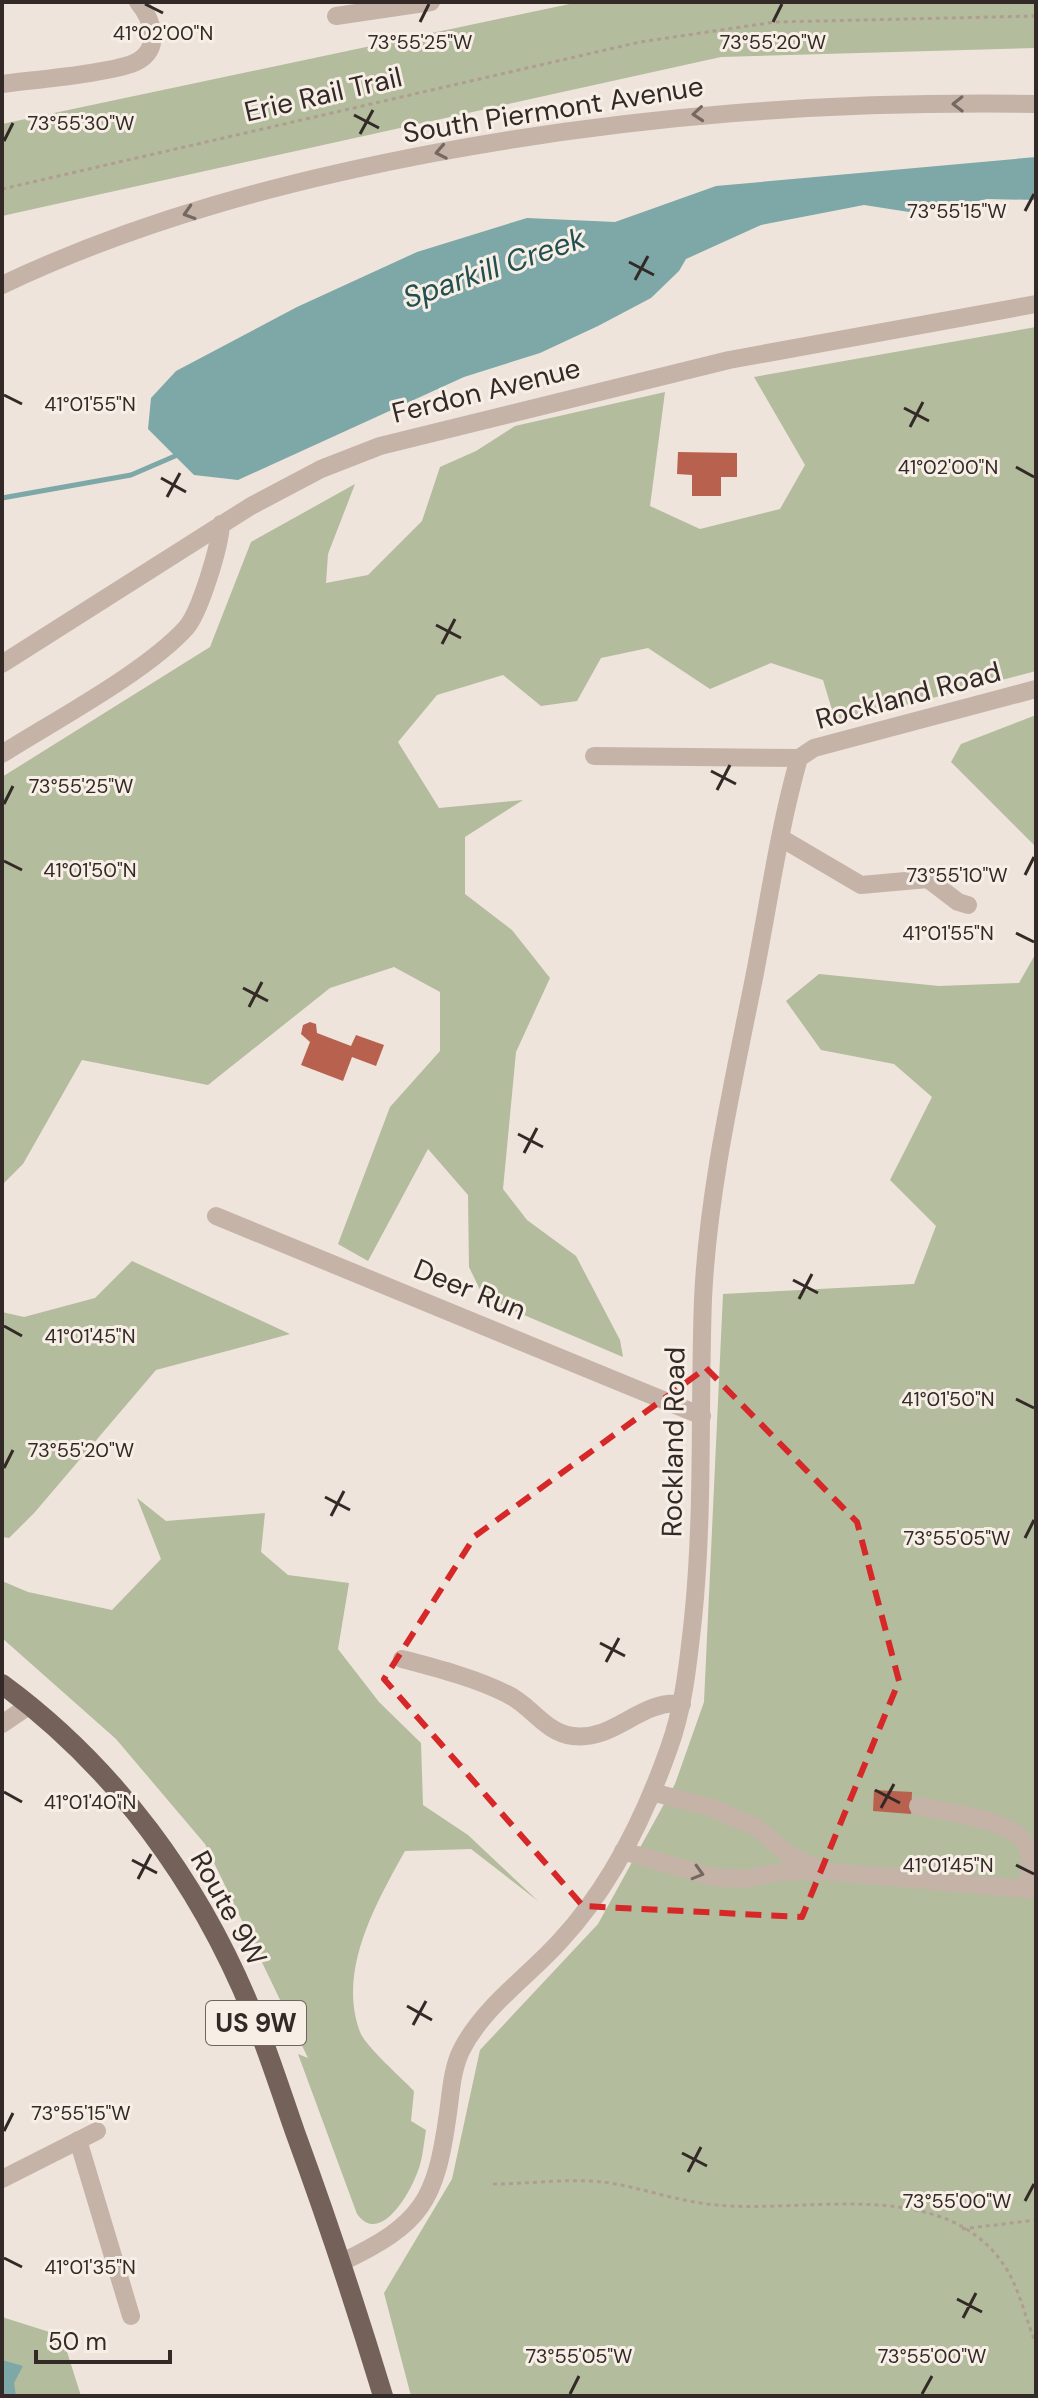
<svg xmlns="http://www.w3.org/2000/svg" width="1038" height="2398" viewBox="0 0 1038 2398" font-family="'DM Sans',sans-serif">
  <rect width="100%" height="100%" fill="#eee4db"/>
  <path fill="#b3bc9c" d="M579,2H1036V48L721,57L2,216V124Z
    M1036,327V671L836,723L823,680L771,663L710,689L648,648L601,658L577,701L541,706L503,675L437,695L398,742L439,808L523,800L465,837V894L512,930L550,978L516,1052L503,1189L527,1220L576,1256L620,1340L623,1357L484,1298L469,1267L468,1195L428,1149L368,1261L338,1244L390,1107L440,1051V992L394,967L330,988L208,1085L82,1060L23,1164L2,1185V777L210,647L251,542L355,484L328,554L326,583L368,575L422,521L440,467L476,451L515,426L665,392L650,506L700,529L780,509L805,465L754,377Z
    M1036,715V847L951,762L961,744Z
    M1036,953V2396H411L384,2293L452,2179L480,2050L598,1924L675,1784L704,1702L723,1294L914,1284L936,1226L890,1180L932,1097L894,1064L821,1050L786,1001L819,974L939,986L1019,983Z
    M132,1261L290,1334L156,1370L35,1512L9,1538L2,1537V1312L24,1317L95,1298Z
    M137,1498L166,1521L265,1513L261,1552L288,1575L349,1583L338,1649L379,1702L421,1743L423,1805L468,1835L538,1901L471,1849L405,1851C376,1903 337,1971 360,2032C366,2047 401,2077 414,2091L411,2121L426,2130C424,2142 423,2156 419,2168C412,2190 381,2247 357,2214L298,2054L308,2058L205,1844L116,1739L2,1638V1581L28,1592L112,1610L161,1559Z
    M2,2317L62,2336L81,2396H2Z"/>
  <path fill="#7da8a7" d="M1036,157V200L987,199L922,214L864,205L761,225L686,259L679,271L651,298L598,326L540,353L464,377L238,480L194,475L148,429L151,398L176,371L297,307L417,252L527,218L615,222L716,186Z
    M2,2360L23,2366L14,2383L16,2396H2Z"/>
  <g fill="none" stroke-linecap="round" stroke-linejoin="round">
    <path stroke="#7da8a7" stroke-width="5" d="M2,498L131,475L182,453"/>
  </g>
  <path fill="#b8614f" d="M678,452L737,453V477H721V496H692V475L677,474Z
    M310,1022L316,1024L317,1033L351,1046L356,1035L384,1045L376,1066L352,1057L343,1081L301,1065L310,1042L301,1034L303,1025Z
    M874,1790L912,1792L911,1814L873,1811Z"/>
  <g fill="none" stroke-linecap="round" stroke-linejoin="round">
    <path stroke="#b09d92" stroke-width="3" stroke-dasharray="4 4" stroke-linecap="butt" d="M2,189L640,42L775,22L1036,16
      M493,2184C529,2184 567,2178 603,2182C641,2187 678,2202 717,2205C806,2214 943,2175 1004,2265C1019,2287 1026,2320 1036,2344
      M962,2229L1036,2220"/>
    <path stroke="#c5b3a8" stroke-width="18" d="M336,16L431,2
      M2,84C30,80 117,73 138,61C162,47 152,19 138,2
      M2,285C139,220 286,181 434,153C637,115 830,101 1036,104
      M2,664L251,506L321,469L380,446L729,360L1036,304
      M2,754C54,721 146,672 186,628C200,612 220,546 221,524
      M594,756L799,758
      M781,838L861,885L928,879L958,902L968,905
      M216,1216L702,1416
      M402,1659C436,1668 475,1678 507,1694C531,1705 545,1733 573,1736C616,1741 640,1699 682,1704
      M2,1724L30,1705
      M652,1792L712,1808L756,1827L789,1855L820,1870
      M918,1806C947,1813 1021,1819 1029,1851C1032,1862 1029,1878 1029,1889
      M623,1851L712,1877L744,1879L780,1872L822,1871L1036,1890
      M78,2140L131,2316
      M2,2179L97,2131
      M342,2262C422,2224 436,2201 448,2113C451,2092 452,2068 462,2049C484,2006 529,1976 561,1940C610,1887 645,1816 669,1748C684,1707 688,1663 693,1619C704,1513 699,1407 703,1299C708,1192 732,1088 753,983C768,908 778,832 799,758L814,748L1036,689"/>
    <path stroke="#73615a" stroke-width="20" d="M2,1684C115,1767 199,1882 252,2012C268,2051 281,2092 295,2132C327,2219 356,2307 383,2396"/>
  </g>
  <defs><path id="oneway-chevron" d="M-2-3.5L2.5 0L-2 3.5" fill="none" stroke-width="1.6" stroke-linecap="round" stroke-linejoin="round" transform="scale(2)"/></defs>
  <g stroke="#756861">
    <use href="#oneway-chevron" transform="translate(958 104) rotate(179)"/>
    <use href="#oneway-chevron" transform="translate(698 114) rotate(175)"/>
    <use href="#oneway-chevron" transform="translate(441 152) rotate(169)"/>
    <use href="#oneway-chevron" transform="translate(189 213) rotate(163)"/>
    <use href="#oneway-chevron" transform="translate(698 1873) rotate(16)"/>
  </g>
  <path fill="none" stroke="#d62828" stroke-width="6" stroke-dasharray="16 10" stroke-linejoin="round" d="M706,1368L857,1522L899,1681L802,1917L583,1906L384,1679L475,1536Z"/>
  <path fill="none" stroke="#332a27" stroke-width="3" d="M145,4L163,13M420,22L429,4M773,22L782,4M354,115L379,128M360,134L373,110M4,141L13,123M1025,211L1034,194M629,262L654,275M635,280L648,256M4,395L22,404M904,408L929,421M910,427L923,402M1016,467L1034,477M161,478L186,492M167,497L180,473M436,625L461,638M442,644L455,619M711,771L736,784M717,790L730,765M4,804L13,786M4,861L22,870M1025,875L1034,857M1016,933L1034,942M243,988L268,1001M249,1007L262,982M518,1134L543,1147M524,1153L537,1128M793,1280L818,1293M799,1299L812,1274M4,1326L22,1336M1016,1399L1034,1408M4,1468L13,1450M325,1497L350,1510M331,1516L344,1491M1025,1538L1034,1520M600,1643L625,1656M606,1662L619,1638M875,1790L900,1803M4,1792L22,1802M881,1808L894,1784M132,1860L157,1873M1016,1865L1034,1874M138,1879L151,1854M407,2006L432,2020M413,2025L426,2001M4,2131L13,2113M682,2153L707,2166M688,2172L701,2147M1025,2201L1034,2184M4,2258L22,2267M957,2299L982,2312M963,2318L976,2293M570,2394L579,2376M922,2394L932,2376"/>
  <g text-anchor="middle" stroke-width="6" stroke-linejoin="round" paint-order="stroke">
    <rect fill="#f7eee6" stroke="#6e6560" stroke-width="2" x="206" y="2001" width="100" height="44" rx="6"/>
    <g font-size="26" font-weight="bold" fill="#332a27">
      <text x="256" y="2032">US 9W</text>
    </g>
    <g font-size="28" fill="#332a27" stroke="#f7eee6">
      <text transform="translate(323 94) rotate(-13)" y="10">Erie Rail Trail</text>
      <text transform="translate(553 109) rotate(-9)" y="10">South Piermont Avenue</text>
      <text transform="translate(486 390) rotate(-14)" y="10">Ferdon Avenue</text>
      <text transform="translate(908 695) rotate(-15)" y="10">Rockland Road</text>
      <text transform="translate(470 1289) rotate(22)" y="10">Deer Run</text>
      <text transform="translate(673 1442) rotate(-89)" y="10">Rockland Road</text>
      <text transform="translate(229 1908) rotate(61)" y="10">Route 9W</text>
    </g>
    <g font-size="30" font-style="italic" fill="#224f4f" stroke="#f7eee6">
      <text transform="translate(494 268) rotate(-19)" y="10">Sparkill Creek</text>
    </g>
  </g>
  <g font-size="20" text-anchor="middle" fill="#332a27" stroke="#f7eee6" stroke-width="6" stroke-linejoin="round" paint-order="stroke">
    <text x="163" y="40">41°02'00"N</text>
    <text x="420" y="49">73°55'25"W</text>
    <text x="773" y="49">73°55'20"W</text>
    <text x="81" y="130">73°55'30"W</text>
    <text x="957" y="218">73°55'15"W</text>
    <text x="90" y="411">41°01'55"N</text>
    <text x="948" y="474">41°02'00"N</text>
    <text x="81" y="793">73°55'25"W</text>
    <text x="90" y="877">41°01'50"N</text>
    <text x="957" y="882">73°55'10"W</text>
    <text x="948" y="940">41°01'55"N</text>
    <text x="90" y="1343">41°01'45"N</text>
    <text x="948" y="1406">41°01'50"N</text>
    <text x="81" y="1457">73°55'20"W</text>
    <text x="957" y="1545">73°55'05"W</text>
    <text x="90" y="1809">41°01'40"N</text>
    <text x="948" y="1872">41°01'45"N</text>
    <text x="81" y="2120">73°55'15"W</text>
    <text x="957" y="2208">73°55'00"W</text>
    <text x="90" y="2274">41°01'35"N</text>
    <text x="579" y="2363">73°55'05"W</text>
    <text x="932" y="2363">73°55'00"W</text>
  </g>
  <rect width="1038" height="2398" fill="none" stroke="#332a27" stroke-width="8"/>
  <path d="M36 2350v12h134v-12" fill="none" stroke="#332a27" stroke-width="4"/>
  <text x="48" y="2350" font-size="24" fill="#332a27" stroke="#f7eee6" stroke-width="6" paint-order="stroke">50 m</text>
</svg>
